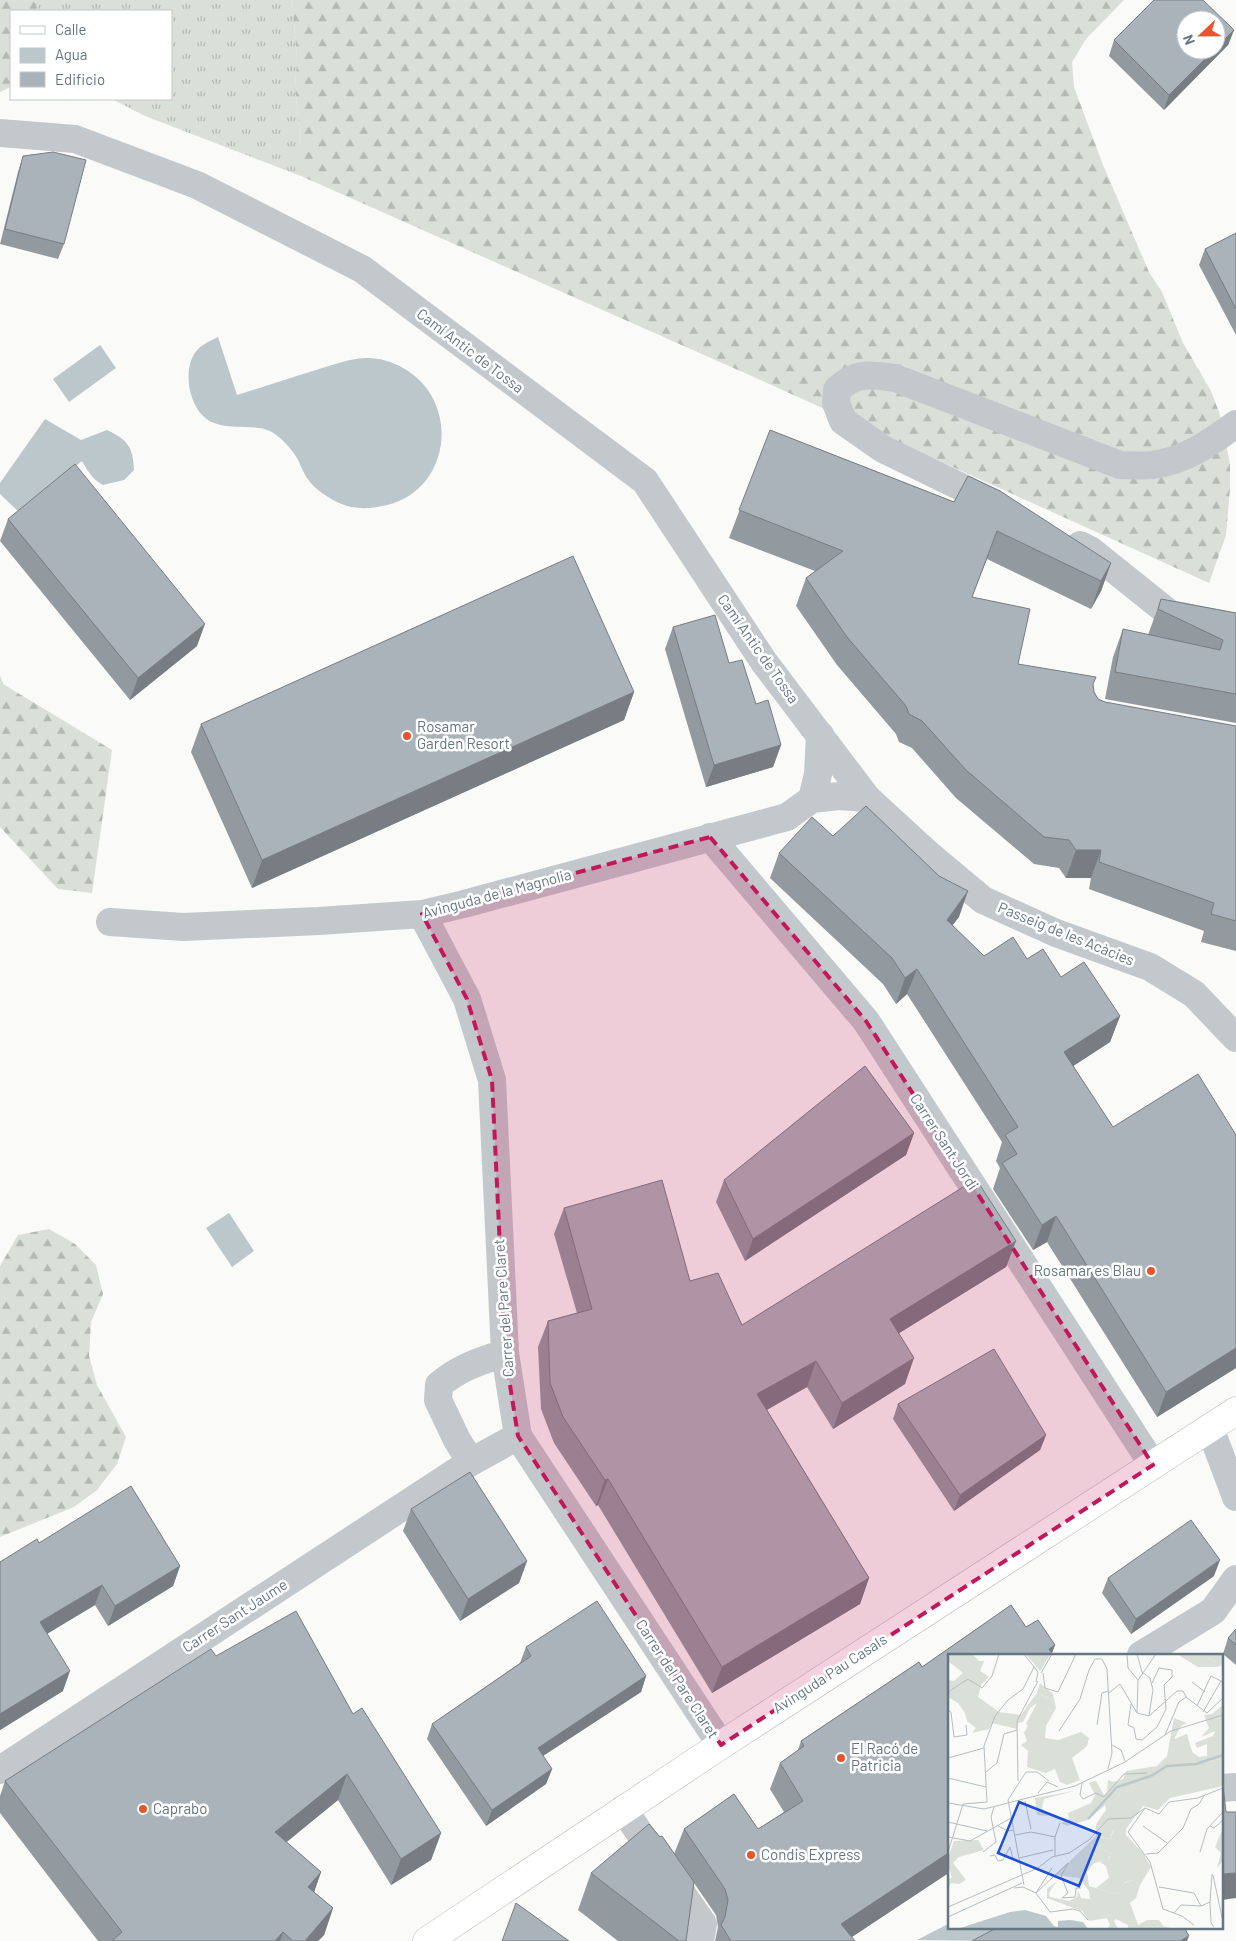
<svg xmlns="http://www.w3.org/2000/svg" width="1236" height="1941" viewBox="0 0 1236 1941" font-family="Barlow,sans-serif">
  <defs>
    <pattern id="grass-tufts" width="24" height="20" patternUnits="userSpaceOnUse" patternTransform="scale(1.25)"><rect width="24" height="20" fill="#dadfd7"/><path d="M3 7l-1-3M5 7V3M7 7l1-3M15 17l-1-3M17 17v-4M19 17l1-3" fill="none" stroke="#b4b9b4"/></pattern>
    <pattern id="forest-firs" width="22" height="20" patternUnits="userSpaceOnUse" patternTransform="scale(1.25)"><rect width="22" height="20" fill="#dadfd7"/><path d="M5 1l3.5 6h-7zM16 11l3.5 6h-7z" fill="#b4b9b4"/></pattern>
  </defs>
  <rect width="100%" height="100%" fill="#fafaf8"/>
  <path fill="url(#grass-tufts)" d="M35,0H292L297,58L295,87L301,146V176L145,116L112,99H171V11H38Z"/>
  <path fill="url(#forest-firs)" d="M0,0H35L38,11H11V87L0,92Z
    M292,0H1124L1086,39L1072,62L1074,87L1103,165L1149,272L1162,292L1183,343L1211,391L1220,415L1230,464V488L1226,535L1209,583L756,378L301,176V146L295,87L297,58Z
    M0,675L3,684L112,750L92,893L58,889L0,827Z
    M49,1229L75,1244L96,1265L103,1294L91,1322L89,1356L97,1385L126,1437L117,1464L97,1490L74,1507L0,1537V1266L18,1235Z"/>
  <path fill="#bbc7cb" d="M218,337L237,395C263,387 290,378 316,370C333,365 350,358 367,358C380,358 393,362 403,368C461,400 452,489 387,505C371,509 354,510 339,503C327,497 315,490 307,478C303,472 300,464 297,458C291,448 280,436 270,431C256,424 232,430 214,423C189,414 180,368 198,349C203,344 212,340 218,337Z
    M100,345L116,368L69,402L53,379Z
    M45,419L81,440L107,430C128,440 133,447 134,470L124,480L103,485C92,479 88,471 82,461L19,512L0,494V483Z
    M229,1213L254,1251L232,1267L206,1228Z
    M950,1923V1927H1020L993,1941L917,1940Z"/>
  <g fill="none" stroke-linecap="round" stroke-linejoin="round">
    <defs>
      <path id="secondary" d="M427,1941L721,1745L1236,1411"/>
    </defs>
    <use href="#secondary" stroke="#b3babf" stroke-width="29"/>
    <path stroke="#c3c8cc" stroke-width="28" d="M0,133L75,139L197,185L362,269L645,481L764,662L867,798L928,854L983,900L1056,933L1150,967L1194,994L1236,1038
      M996,504L883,449L843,421L836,403L837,390C856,371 870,375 895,378L1120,465C1130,465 1141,466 1152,465C1185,461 1210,443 1236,424
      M1080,545L1090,550L1170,614L1236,627
      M812,799L839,796L867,798
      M710,837L866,1021L1153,1465
      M422,914L467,999L492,1080L505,1353L518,1436L721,1745
      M110,922L183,927L319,921L422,914L464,904L787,817L812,799L818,774L820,735
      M505,1353C480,1361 458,1368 439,1385L438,1400L457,1440L471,1462L518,1436
      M1210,1428L1236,1497
      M1141,1655L1213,1611L1236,1579
      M0,1770L471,1462
      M1222,1788L1236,1787
      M623,1809L703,1924L700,1941"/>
    <use href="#secondary" stroke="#fff" stroke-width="28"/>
  </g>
  <path fill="#929a9f" d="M1234,30L1228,45L1164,110L1109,56L1114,40Z
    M23,156L64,244L58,259L0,244L18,172Z
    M1236,233V335L1199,265L1205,249Z
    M770,430L1111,563L1101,591L1091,609L987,559L972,597L1018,664L1093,685L1094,692L1098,699L1105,702L1236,726V951L1201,942L1204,931L1089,889L1091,878H1066L1059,868L1034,864L956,798L912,748L899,742L896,734L837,665L796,606L806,578L815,571L729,538Z
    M8,519L197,646L130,700L0,541Z
    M1161,599L1236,613V723L1105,699L1113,657L1123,629L1148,635Z
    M673,627L729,663L781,745L773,767L706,787L665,649Z
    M634,692L624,720L252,888L191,752L201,724Z
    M833,836L959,917L952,925L984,956L1027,959L1061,977L1120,1016L1110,1042L1073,1066L1113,1127L1236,1135V1368L1157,1417L1047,1242L1033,1250L993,1189L1000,1168L996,1161L1002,1142L907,994L896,1004L883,984L770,878L779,853Z
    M914,1133L906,1155L745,1261L716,1202L724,1180Z
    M564,1208L690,1281L742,1325L1016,1241L1006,1267L899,1333L905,1384L833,1429L807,1387L767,1410L869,1578L860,1604L712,1693L598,1505L596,1506L554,1443L541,1409L538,1347L548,1321L577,1313L554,1234Z
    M898,1404L1046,1435L1040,1450L954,1511L893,1419Z
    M411,1509L527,1561L519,1583L460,1621L403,1531Z
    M39,1543L180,1566L173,1586L108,1626L95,1605L47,1634L63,1691L0,1730V1562Z
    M1214,1576L1131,1634L1102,1593L1108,1578Z
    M1011,1605L1026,1627L1038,1620L1055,1645L1052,1653L1053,1655H950V1872L851,1937L855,1941H715L718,1927L716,1915L694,1883L686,1941H618L578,1910L591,1873L649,1824L660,1837L662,1836L674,1854L684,1829L734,1794L758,1829L784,1812L770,1789L780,1763L798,1750L801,1741L919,1662L922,1667Z
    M1236,1629V1665L1223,1654L1228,1638Z
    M526,1647L646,1676L641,1692L543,1756L552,1769L546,1784L486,1826L427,1739L432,1724L520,1663Z
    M216,1656L353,1714L441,1833L431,1860L391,1885L338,1800L286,1842L321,1872L314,1892L333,1908L324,1935L318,1941H98L0,1813V1796L5,1781Z"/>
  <path fill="#777d82" d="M1234,30L1228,45L1164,110L1169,95L1214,50H1216V48Z
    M1111,563L1101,591L1091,609L1101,581Z
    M205,624L197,646L130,700L138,678Z
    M634,692L624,720L252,888L262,860Z
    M781,745L773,767L706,787L714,765Z
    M1076,850H1101L1091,878H1066Z
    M968,891L959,917L937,945L947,920Z
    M917,969L907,994L896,1004L905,978Z
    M1120,1016L1110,1042L1055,1078L1064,1052Z
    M914,1133L906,1155L745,1261L753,1239Z
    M1056,1216L1047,1242L1033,1250L1042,1225Z
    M1016,1241L1006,1267L880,1345L890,1319Z
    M1236,1348V1368L1157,1417L1166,1392Z
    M914,1358L905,1384L833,1429L842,1403Z
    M816,1361L807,1387L748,1420L757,1394Z
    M1046,1435L1040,1450L954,1511L960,1495Z
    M608,1479L598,1505L596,1506L605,1480Z
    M1220,1560L1214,1576L1131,1634L1136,1619Z
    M527,1561L519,1583L460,1621L468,1599Z
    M180,1566L173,1586L108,1626L115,1606Z
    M869,1578L860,1604L712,1693L722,1667Z
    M102,1585L95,1605L33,1642L40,1622Z
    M1055,1645L1051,1655L1049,1649Z
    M70,1671L63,1691L0,1730V1714Z
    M646,1676L641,1692L532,1763L538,1748Z
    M552,1769L546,1784L486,1826L492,1810Z
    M347,1774L338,1800L266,1859L275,1832Z
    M441,1833L431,1860L391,1885L401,1859Z
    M950,1852V1872L846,1941L841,1924Z
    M321,1872L312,1898L308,1887Z
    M1236,1873V1898L1222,1900V1874Z
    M333,1908L324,1935L318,1941H305Z
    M283,1932L280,1941H275Z
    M1189,1936L1187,1941H1180Z"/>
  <path fill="#aab3b9" stroke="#777d82" d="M1154,0H1203L1234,30L1216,48V20H1186V50H1214L1169,95L1114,40Z
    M53,152L86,160L64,244L5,229L23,156Z
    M1236,233V309L1205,249Z
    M770,430L954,502L968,476L1000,491L1111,563L1101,581L997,531L972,597L1030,609L1018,664L1096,677L1093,684L1094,692L1098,699L1105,702L1236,726V921L1211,914L1214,903L1099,862L1101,850H1076L1069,840L1044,837L966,770L922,721L909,714L906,706L847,637L806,578L843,551L739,510Z
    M75,464L205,624L138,678L8,519Z
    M573,556L634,692L262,860L201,724Z
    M1161,599L1236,613V694L1115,672L1123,629L1220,650L1223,640L1158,609Z
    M715,615L729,663L742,660L756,704L768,700L781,745L714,765L673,627Z
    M866,806L939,876L968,891L947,920L984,956L1013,937L1027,959L1043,949L1061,977L1084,962L1120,1016L1064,1052L1113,1127L1198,1074L1236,1135V1348L1166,1392L1056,1216L1042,1225L1002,1163L1017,1154L1005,1135L1018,1127L917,969L905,978L892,958L779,853L812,817L833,836Z
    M865,1066L914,1133L753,1239L724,1180Z
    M976,1179L1016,1241L890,1319L914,1358L842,1403L816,1361L757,1394L869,1578L722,1667L608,1479L605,1480L563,1417L550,1383L548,1321L592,1309L564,1208L662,1180L690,1281L718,1273L742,1325Z
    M994,1349L1046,1435L960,1495L898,1404Z
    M470,1472L527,1561L468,1599L411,1509Z
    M131,1486L180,1566L115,1606L102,1585L40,1622L70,1671L0,1714V1562L37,1539L39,1543Z
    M1191,1520L1220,1560L1136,1619L1108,1578Z
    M597,1601L646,1676L538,1748L552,1769L492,1810L432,1724L531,1656L526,1647Z
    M1011,1605L1026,1627L1038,1620L1055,1645L1049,1649L1053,1655H950V1852L841,1924L855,1941H731L721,1925L725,1917L728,1900L725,1889L684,1829L734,1794L758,1829L803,1801L780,1763L804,1746L801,1741L919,1662L922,1667Z
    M296,1611L353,1714L362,1708L441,1833L401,1859L347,1774L275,1832L321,1872L308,1887L333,1908L305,1941H293L283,1932L275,1941H112L122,1932L5,1781L211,1649L216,1656Z
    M1236,1629V1645L1228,1638Z
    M1222,1786H1223L1226,1812H1236V1873L1222,1874Z
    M649,1824L660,1837L662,1836L694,1882L686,1941H679L591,1873Z
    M516,1903L569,1941H502Z
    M998,1927H1184L1189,1936L1180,1941H972Z"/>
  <path fill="#c2185b" fill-opacity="0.2" stroke="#c2185b" stroke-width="4" stroke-dasharray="10 6" stroke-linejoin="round" d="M710,837L866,1021L1153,1465L721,1745L518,1436L505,1353L492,1080L467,999L422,914Z"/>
  <g fill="#e4572e" stroke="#fff" stroke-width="2">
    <circle cx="407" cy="736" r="5"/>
    <circle cx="1151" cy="1271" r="5"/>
    <circle cx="841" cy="1758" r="5"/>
    <circle cx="143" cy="1809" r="5"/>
    <circle cx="751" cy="1855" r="5"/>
  </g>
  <g text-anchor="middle" stroke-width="5" stroke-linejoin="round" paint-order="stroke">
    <g font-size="15" fill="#657683" stroke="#fff">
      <text transform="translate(470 351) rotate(37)" y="5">Camí Antic de Tossa</text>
      <text transform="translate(758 649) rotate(55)" y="5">Camí Antic de Tossa</text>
      <text transform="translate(497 894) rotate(-15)" y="5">Avinguda de la Magnolia</text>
      <text transform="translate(1066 934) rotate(22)" y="5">Passeig de les Acàcies</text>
      <text transform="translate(944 1142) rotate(57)" y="5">Carrer Sant Jordi</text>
      <text transform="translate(504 1308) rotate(-94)" y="5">Carrer del Pare Claret</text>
      <text transform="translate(235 1616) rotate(-33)" y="5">Carrer Sant Jaume</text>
      <text transform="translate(830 1674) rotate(-33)" y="5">Avinguda Pau Casals</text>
      <text transform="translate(677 1679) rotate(57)" y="5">Carrer del Pare Claret</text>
    </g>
    <g font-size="15" fill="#657683" stroke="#fff" text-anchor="start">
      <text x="417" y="732">Rosamar<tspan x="417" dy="17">Garden Resort</tspan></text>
      <text x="1141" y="1276" text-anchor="end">Rosamar es Blau</text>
      <text x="851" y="1754">El Racó de<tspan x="851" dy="17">Patricia</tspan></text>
      <text x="153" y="1814">Caprabo</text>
      <text x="761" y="1860">Condis Express</text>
    </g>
  </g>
  <g transform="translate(948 1654)">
    <rect width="275" height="275" fill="#fafaf8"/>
    <path d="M78,0H103L92,17ZM92,29L105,40L108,54L104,46L89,39ZM166,175H178V181L195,199L203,213L192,231L185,226L177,228L168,240L148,234L161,224L158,212L152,208L161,205L163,199L140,190L148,182L162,185Z" fill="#dadfd7"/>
    <path d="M0,0H24L31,7H36L32,17L41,23L33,31L30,43L51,58L73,61L89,39L104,46L108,54L98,72L97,84L110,86L133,78L141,84L139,92L124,104L132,126L119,131L112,128L107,115L98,119L79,113L80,97L73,91L79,87L76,79L80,72L78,70L89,49L82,54L75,68L70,69L69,75L44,69L41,75L24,79L28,74L19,67L17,59L10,49L0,43V26L6,27L15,19L0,7ZM255,0H275V11L268,13V8ZM275,51V132L222,144L210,156L195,152L178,175L165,176L162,185L148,182V170L158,156L157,151L140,166L119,172L113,169L121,165L120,159L143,149L147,141L141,129L148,127L156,141L159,138L160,126L166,128L175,125L178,117L209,112L219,102L226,64L239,69L233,72L226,85L239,80L244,98L251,103L259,102V90L249,94L247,89L265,82L267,77L253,83L261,74L256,61L264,60ZM126,137L96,145L94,154L100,162L89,161L87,144ZM275,174V207L269,214L273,199L267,193ZM30,186L36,196L11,203L5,209L18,226L11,230L3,229L0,235V226L4,223L0,212L1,201L6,187ZM140,190L163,199L160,206L146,209L139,218L141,232L168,240L176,229L185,226L192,231L188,244L182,249L190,271L199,266H211L215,272L226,275H180V271L168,265L166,267L170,275H159L162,271L159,264L141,267L134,257L99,244V235L108,228L101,239L102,243L121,247L129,243L130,236L133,244L142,245L141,237L131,224L107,221Z" fill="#dadfd7"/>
    <path d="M229,0H255L268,8V13H250Z" fill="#dadfd7"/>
    <path d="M77,256L98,262L106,272L110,273V267L122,266L135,268L140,275H9L62,258Z" fill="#bbc7cb"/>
    <path fill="none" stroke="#bbc7cb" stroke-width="2.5" d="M140,165L169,133L203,122L219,112L248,110L275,101"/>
    <path fill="none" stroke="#b5bdc2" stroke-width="1" d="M76,0L90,18L88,28M179,0L180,14L190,26M189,0L194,18L202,24L205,36L201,61M147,5H154L159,15L164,99L160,115M93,19L104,0M95,19L97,34L110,38L128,0M244,28L257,38M0,38L20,25L34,34L44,22L51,0M161,39L172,30L189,59L201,62L229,37H235L238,43M238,43L259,59L275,44M183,50L180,71L186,74L188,85L194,86L209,73L218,55L216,31L224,23V16L211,14L204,29M249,52L263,22L275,28M0,56L3,58L6,83L19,81L18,71M255,58L273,27M189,59L190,26L208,0M149,71L154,39L160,37M111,77L132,45L141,16L147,5M217,81L231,48L238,43M164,91L173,96L177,107M0,104L36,94M38,118L49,109L56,80L69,76M0,124L38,133M70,127L69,67L90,27M134,129L132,141L135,145L148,139L156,143L176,120L199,119M90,139L99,128L110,133M77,147L83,175M0,149L36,155L127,132L177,108L223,77L275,61M197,154L180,178L202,208L215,255L234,262L246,271M0,168L39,177M50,172L60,177L66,176M195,172L219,189M262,172L266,174L275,166M67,181L83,178L107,183M0,183L22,187L63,164M0,198L15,150L39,148L36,92L47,62L60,46L75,35L86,13M35,198L48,188L43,163L46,153M252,198L259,175L275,158M198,200L210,199L235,174L243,155L251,150L256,142M42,202L47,201L50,207L55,206L62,193L65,205L72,207M107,202V183L112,169M71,204L105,196M265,221L275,268M76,231L60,146L78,118H89L101,127M211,233L246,239L253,252L262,248L264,220M66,234L75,233L88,239L102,258L125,255L132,257L140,266M88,239L120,209L113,222L120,239L114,244L127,243L128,234H133M88,239L104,214M262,248L263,269L266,273M0,253L90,214L104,203L121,199L141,186L160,165L183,164L197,154L211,160L221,148L250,144L275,134M226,259L233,251L253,252M0,263L74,229"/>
    <path fill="#1d4ed8" fill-opacity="0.15" stroke="#1d4ed8" stroke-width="2.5" d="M71,148L152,180L131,232L50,199Z"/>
    <rect width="275" height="275" fill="none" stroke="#657683" stroke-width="2.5"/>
  </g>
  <rect x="10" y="10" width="162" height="90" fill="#ffffff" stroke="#c1c8cd"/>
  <rect x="20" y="26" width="25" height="8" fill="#ffffff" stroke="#c1c8cd"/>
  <text x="55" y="35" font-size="15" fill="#657683">Calle</text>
  <rect x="20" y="48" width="25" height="15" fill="#bbc7cb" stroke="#c1c8cd"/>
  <text x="55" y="60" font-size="15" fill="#657683">Agua</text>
  <rect x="20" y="72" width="25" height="15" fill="#aab3b9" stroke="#c1c8cd"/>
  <text x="55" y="85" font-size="15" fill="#657683">Edificio</text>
  <g transform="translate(1201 35) rotate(248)"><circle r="24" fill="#ffffff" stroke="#c1c8cd"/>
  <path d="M0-4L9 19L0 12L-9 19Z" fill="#e4572e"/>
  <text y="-8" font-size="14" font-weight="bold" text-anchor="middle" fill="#657683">N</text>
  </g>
</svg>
